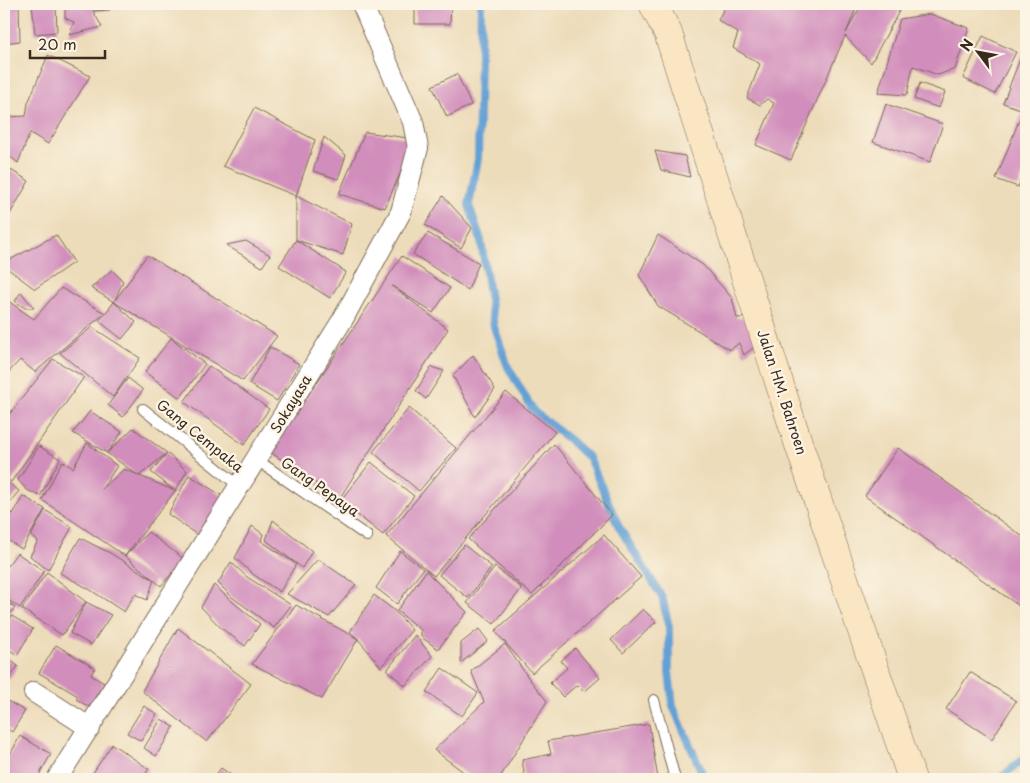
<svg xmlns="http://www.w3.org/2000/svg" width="1030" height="783" viewBox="0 0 1030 783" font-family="'Playpen Sans',sans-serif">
  <rect width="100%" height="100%" fill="#fcf5e5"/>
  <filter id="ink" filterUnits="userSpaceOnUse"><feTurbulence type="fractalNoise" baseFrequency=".02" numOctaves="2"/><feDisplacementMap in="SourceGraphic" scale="10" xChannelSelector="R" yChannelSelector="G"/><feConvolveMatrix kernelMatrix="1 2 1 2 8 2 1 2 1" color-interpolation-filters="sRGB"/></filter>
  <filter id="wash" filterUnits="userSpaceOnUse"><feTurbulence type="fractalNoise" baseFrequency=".0096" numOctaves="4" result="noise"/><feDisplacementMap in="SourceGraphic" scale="20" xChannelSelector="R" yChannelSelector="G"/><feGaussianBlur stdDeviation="1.12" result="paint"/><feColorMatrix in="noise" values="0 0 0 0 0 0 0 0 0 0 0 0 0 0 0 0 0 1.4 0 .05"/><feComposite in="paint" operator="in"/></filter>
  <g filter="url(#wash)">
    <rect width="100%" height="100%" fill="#eddcba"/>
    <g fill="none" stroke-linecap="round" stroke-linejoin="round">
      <path stroke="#63a0d4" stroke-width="8" d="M481,4L478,159L469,205L481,240L494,327L508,367L534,412L571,441L589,458L619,527L662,597L669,627V672L673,706L703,775L707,779
        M999,779L1026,757"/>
    </g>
    <g id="blocks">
      <path fill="#d18dbc" d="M4,4H19L20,41L4,43Z
        M32,4H56L57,32L35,34Z
        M65,4H108L110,10L93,11L102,27L69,35L74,22L65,18Z
        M415,4H451L450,24H415Z
        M717,4H858L846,33L862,4H903L871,63L845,36L791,160L756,145L774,103L767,99L760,105L747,98L760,64L733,48L738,33L718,20L724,8Z
        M930,14L969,28L955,69L938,75L913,66L907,95L878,93L900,19Z
        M983,36L1016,52L995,94L963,78Z
        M1026,43V167L1018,187L996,179L1023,110L1003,103Z
        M48,55L90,76L48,144L30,133L18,163L4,152V122L6,117L26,116L28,103Z
        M457,74L471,105L447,117L432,86Z
        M920,83L945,92L939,108L914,99Z
        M886,104L943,124L930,162L873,142Z
        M254,108L315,140L296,196L352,224L343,255L296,240V196L223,166Z
        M365,132L415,139L385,208L339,194Z
        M324,137L346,155L338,179L313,171Z
        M655,151L685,156L690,177L661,170Z
        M4,166L29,181L6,221L4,220Z
        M443,196L472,228L461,248L425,225Z
        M428,233L479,263L468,290L413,254Z
        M56,235L74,262L35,289L4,266V263Z
        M658,235L703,265L732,298L737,318L752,317L758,344L744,355L739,343L730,350L658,306L639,275Z
        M296,240L346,272L330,298L279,266Z
        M246,241L270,255L262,267L226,245Z
        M147,255L277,336L243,381L114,302L136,322L122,339L99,321L114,302L91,288L112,270L123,281L114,302Z
        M402,256L450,288L433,313L392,286L448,329L339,499L270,452Z
        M61,288L105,313L35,372L20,360L4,377V298L34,319Z
        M21,292L34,308H25L15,301Z
        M92,327L140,358L113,397L60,353Z
        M171,338L205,364L180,398L145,372Z
        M270,347L299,364L277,401L249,384Z
        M473,355L495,389L475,417L453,376Z
        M53,359L84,377L11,482L4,476V421Z
        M209,366L269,409L244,445L184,402Z
        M431,367L444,371L426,399L416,391Z
        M128,378L143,390L123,417L108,405Z
        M506,392L555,432L434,576L386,536Z
        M409,408L456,448L419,491L373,452Z
        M90,411L122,432L107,453L133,428L167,453L139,476L107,453L73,433Z
        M87,443L117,466L102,489L124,469L175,491L125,556L148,532L184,559L161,586L125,556L42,500L62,461L73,468Z
        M554,444L612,515L532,595L468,539Z
        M39,446L60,459L40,496L27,490L18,480Z
        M898,448L1026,539V611L865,496Z
        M167,453L187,471L175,491L151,472Z
        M371,462L414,496L383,535L340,501Z
        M189,475L227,499L201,538L168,514Z
        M4,479L19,491L5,508L4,507Z
        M23,496L45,509L22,549L4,538V509L13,514Z
        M45,510L72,527L48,570L30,556L38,541L31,536Z
        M273,520L312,551L302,568L266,540Z
        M252,526L263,534L261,541L296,564L280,592L254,575L235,558Z
        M604,535L641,577L532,673L495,631Z
        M80,538L110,553L154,580L147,600L135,594L124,612L89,589L60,573Z
        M464,545L492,567L468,598L439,575Z
        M400,551L423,569L397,604L376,588Z
        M17,553L44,571L20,608L4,597V570Z
        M318,559L356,585L329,617L287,594Z
        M231,562L247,577L291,605L274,628L232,597L218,583Z
        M495,567L522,588L494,624L467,603Z
        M426,571L467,612L438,649L421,637V630L397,611Z
        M47,572L86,602L111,615L91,645L70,633L86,602L62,635L22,609Z
        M214,585L234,603L260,624L245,646L221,628L201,607Z
        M374,595L395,611L412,630L381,667L358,639L322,699L252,664L296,605L358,639L350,632Z
        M4,600L15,607L4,624Z
        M643,609L656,622L623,653L611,640Z
        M12,616L33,629L17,655L4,646V630Z
        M178,628L251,684L207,742L142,691Z
        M479,629L488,641L461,663V643Z
        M415,635L432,656L405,686L387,670Z
        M505,644L530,680L547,701L499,779H473L434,750L484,702L471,671Z
        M56,645L95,668L91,675L104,683L89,707L76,699L78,696L39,673Z
        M575,648L600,678L584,692L577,685L563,697L550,683L567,668L561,661Z
        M4,655L18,666L4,686Z
        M442,668L478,693L462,716L426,692Z
        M970,672L1016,701L992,739L946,709Z
        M4,699L25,711L12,732L4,726Z
        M144,706L157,714L141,741L127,733Z
        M161,719L174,727L156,756L144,748Z
        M649,724L658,779H525L522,760L551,754L548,741Z
        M20,736L51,754L37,779H4V766Z
        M112,744L149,769L142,779H89Z
        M221,768L237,779H213Z"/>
    </g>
  </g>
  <g filter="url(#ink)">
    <use href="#blocks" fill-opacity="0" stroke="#796855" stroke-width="1"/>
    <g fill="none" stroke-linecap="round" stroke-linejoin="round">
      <defs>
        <path id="lane" d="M143,409L239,486
          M257,460L367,536
          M654,700L675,779"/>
        <path id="street" d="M34,692L90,728
          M57,779L343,319L401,212L418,148L413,122L362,4"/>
        <path id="secondary" d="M653,4L668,33L798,442L912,779"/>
      </defs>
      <use href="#lane" stroke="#796855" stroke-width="12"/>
      <use href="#street" stroke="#796855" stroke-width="22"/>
      <use href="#secondary" stroke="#796855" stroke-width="29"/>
      <use href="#lane" stroke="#fff" stroke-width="10"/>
      <use href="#street" stroke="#fff" stroke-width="20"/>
      <use href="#secondary" stroke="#fbe6c4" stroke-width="28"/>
    </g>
  </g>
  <g text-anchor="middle" stroke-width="4.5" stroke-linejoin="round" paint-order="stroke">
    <g font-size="14" fill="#3b2a1e" stroke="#fcf5e5">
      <text transform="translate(782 392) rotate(72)" y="5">Jalan HM. Bahroen</text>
      <text transform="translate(291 404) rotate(-59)" y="5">Sokayasa</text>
      <text transform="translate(200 436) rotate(39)" y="5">Gang Cempaka</text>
      <text transform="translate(320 487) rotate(35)" y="5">Gang Pepaya</text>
    </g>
  </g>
  <rect width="1030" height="783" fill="none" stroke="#fcf5e5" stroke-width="20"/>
  <g transform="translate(978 52) rotate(302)" stroke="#fcf5e5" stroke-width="4" paint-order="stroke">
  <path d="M0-4L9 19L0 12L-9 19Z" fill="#3b2a1e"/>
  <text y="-8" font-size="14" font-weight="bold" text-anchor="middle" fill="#3b2a1e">N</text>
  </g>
  <path d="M30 50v8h75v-8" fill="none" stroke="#3b2a1e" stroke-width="2.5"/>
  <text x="38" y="50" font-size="15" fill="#3b2a1e" stroke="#fcf5e5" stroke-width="4" paint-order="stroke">20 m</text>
</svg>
